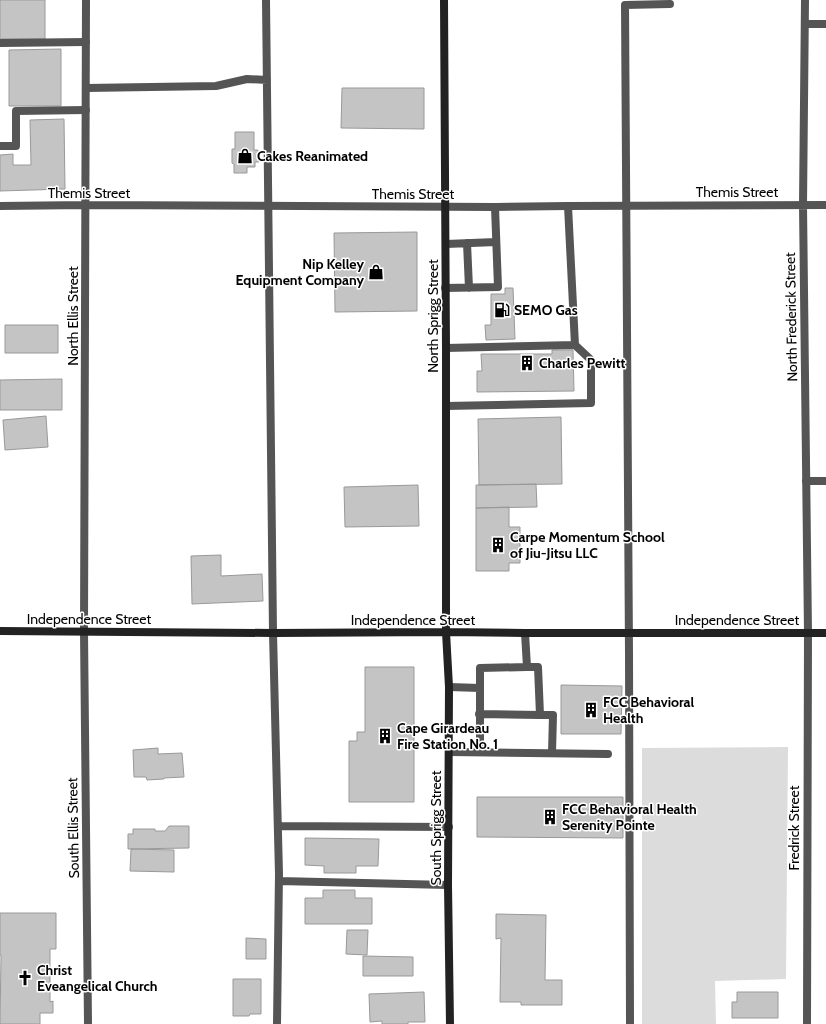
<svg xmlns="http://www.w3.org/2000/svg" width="826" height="1024" viewBox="0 0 826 1024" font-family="Cabin,sans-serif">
  <rect width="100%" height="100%" fill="#fff"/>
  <path fill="#dcdcdc" d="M788,747L786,979L715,981L716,1024H642V748Z"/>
  <path fill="#c4c4c4" stroke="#999" d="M0,0H45V39H0Z
    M61,49V106H9V50Z
    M342,88H424V129L341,128Z
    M64,119L65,189L0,191V155L13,154V165H31L30,120Z
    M235,132H254V150H258L259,162H255V167H247V173H234V164L232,163V149H235Z
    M417,232V311L335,312L334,233Z
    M505,288H513L515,339L486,340L485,325H491V294H505Z
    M5,325H58V353H5Z
    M552,350H573L574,391L477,392V371H482L481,354H552Z
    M62,379V410H0V380Z
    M46,416L48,447L5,450L3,420Z
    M561,417L562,484L479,485L478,419Z
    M536,484L537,507L476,508V485Z
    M418,485L419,526L345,527L344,487Z
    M509,507V527H520V563H509V571H476V508Z
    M221,555V576L262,574L263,601L192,604L191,556Z
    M365,667H414V802H349V741H357V732H365Z
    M561,685L622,686L621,734H561Z
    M158,748V754L182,753L184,777L164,778V779L147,780L146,777H134L133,750Z
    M477,797H623V838L477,837Z
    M169,826H189V848L128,849V834H133V829H155V831H165Z
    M305,838L379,839L378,866H356V873H324V866L305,865Z
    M131,849L174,850V872L130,871Z
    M323,890H355V898H372V924H305V898H323Z
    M0,913H56V949H50V1002L53,1001V1013H40V1024H0L1,955H0Z
    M496,914L546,915L545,980H562V1005H521V1002H500L501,938L496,939Z
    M347,930H368L367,955L346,954Z
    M246,938L266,939V959H246Z
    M363,956L413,957V976H363Z
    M233,979H261V1014H250L249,1016H233Z
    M424,992L425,1022H408V1024H382V1021L370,1022L369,994Z
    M737,992H778V1018H732V1002H737Z"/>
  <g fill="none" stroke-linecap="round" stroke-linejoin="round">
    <path stroke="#555" stroke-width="8" d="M266,0L273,633L279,874L277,1024
      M805,24H826
      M0,43L86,42
      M86,88L216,86L247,79L267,80
      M0,146H16V111L86,110
      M467,243L469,288
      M446,244L496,242
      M445,288L498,287L495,207
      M446,348L575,345
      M446,406L591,403V360L575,345L568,206
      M806,481H826
      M527,667H538L540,715H553L552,753
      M449,687L480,688V752
      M480,688V668L527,667L525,633
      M479,714L540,715
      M449,752L608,754
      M278,826L449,827
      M279,881L448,885
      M630,1024L629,653L625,5L670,4"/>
    <path stroke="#555" stroke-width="8" d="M86,0L84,632L88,1024
      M805,0L803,205L808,633L807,1024
      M0,206L86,205L495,207L568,206L826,205"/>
    <path stroke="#222" stroke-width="8" d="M444,0L446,348V632L449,687L448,885L450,1024
      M0,631L273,633L446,632L525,633H826"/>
  </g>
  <defs>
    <symbol id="shop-bare" viewBox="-9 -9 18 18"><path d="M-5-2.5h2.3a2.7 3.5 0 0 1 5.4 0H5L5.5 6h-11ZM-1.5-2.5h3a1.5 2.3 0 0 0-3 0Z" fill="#000" stroke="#fff" stroke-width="2.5" paint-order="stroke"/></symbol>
    <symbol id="fuel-bare" viewBox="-9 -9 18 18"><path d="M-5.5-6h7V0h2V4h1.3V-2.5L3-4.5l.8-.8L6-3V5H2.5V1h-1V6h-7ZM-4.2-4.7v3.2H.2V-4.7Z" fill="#000" stroke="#fff" stroke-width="2.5" paint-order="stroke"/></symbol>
    <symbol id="building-bare" viewBox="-9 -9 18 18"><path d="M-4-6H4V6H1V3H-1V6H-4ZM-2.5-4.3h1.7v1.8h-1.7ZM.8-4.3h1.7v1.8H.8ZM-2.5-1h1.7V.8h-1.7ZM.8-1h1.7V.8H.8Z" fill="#000" stroke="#fff" stroke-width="2.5" paint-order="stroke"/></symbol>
    <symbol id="church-bare" viewBox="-9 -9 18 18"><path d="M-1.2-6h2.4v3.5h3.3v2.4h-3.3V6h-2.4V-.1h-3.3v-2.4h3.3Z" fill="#000" stroke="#fff" stroke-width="2.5" paint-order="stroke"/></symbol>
  </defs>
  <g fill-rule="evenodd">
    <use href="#shop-bare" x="234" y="145" width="22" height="22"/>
    <use href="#shop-bare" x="365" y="261" width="22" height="22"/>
    <use href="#fuel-bare" x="491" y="299" width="22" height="22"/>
    <use href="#building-bare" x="516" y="352" width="22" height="22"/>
    <use href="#building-bare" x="487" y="534" width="22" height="22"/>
    <use href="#building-bare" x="580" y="699" width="22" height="22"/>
    <use href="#building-bare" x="374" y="725" width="22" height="22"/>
    <use href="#building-bare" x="539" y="806" width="22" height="22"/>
    <use href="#church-bare" x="14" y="967" width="22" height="22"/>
  </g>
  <g text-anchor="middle" stroke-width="3" stroke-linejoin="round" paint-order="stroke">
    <g font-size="14" font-weight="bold" fill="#000" stroke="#fff" text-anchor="start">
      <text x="257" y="161">Cakes Reanimated</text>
      <text x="364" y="269" text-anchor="end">Nip Kelley<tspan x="364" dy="16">Equipment Company</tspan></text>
      <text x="514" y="315">SEMO Gas</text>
      <text x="539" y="368">Charles Pewitt</text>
      <text x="510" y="542">Carpe Momentum School<tspan x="510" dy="16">of Jiu-Jitsu LLC</tspan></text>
      <text x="603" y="707">FCC Behavioral<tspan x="603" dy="16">Health</tspan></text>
      <text x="397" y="733">Cape Girardeau<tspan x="397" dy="16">Fire Station No. 1</tspan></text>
      <text x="562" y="814">FCC Behavioral Health<tspan x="562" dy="16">Serenity Pointe</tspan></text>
      <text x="37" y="975">Christ<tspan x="37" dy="16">Eveangelical Church</tspan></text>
    </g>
    <g font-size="14" fill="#000" stroke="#fff">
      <text x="737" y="197">Themis Street</text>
      <text x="89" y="198">Themis Street</text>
      <text x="413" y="199">Themis Street</text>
      <text transform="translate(73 316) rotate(-90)" y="5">North Ellis Street</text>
      <text transform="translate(433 316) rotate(-90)" y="5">North Sprigg Street</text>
      <text transform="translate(791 317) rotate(-91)" y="5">North Frederick Street</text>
      <text x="89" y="624">Independence Street</text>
      <text x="413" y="625">Independence Street</text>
      <text x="737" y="625">Independence Street</text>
      <text transform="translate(73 828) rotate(-91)" y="5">South Ellis Street</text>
      <text transform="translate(436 828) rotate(-90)" y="5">South Sprigg Street</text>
      <text transform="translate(794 828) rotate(-90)" y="5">Fredrick Street</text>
    </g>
  </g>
</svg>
